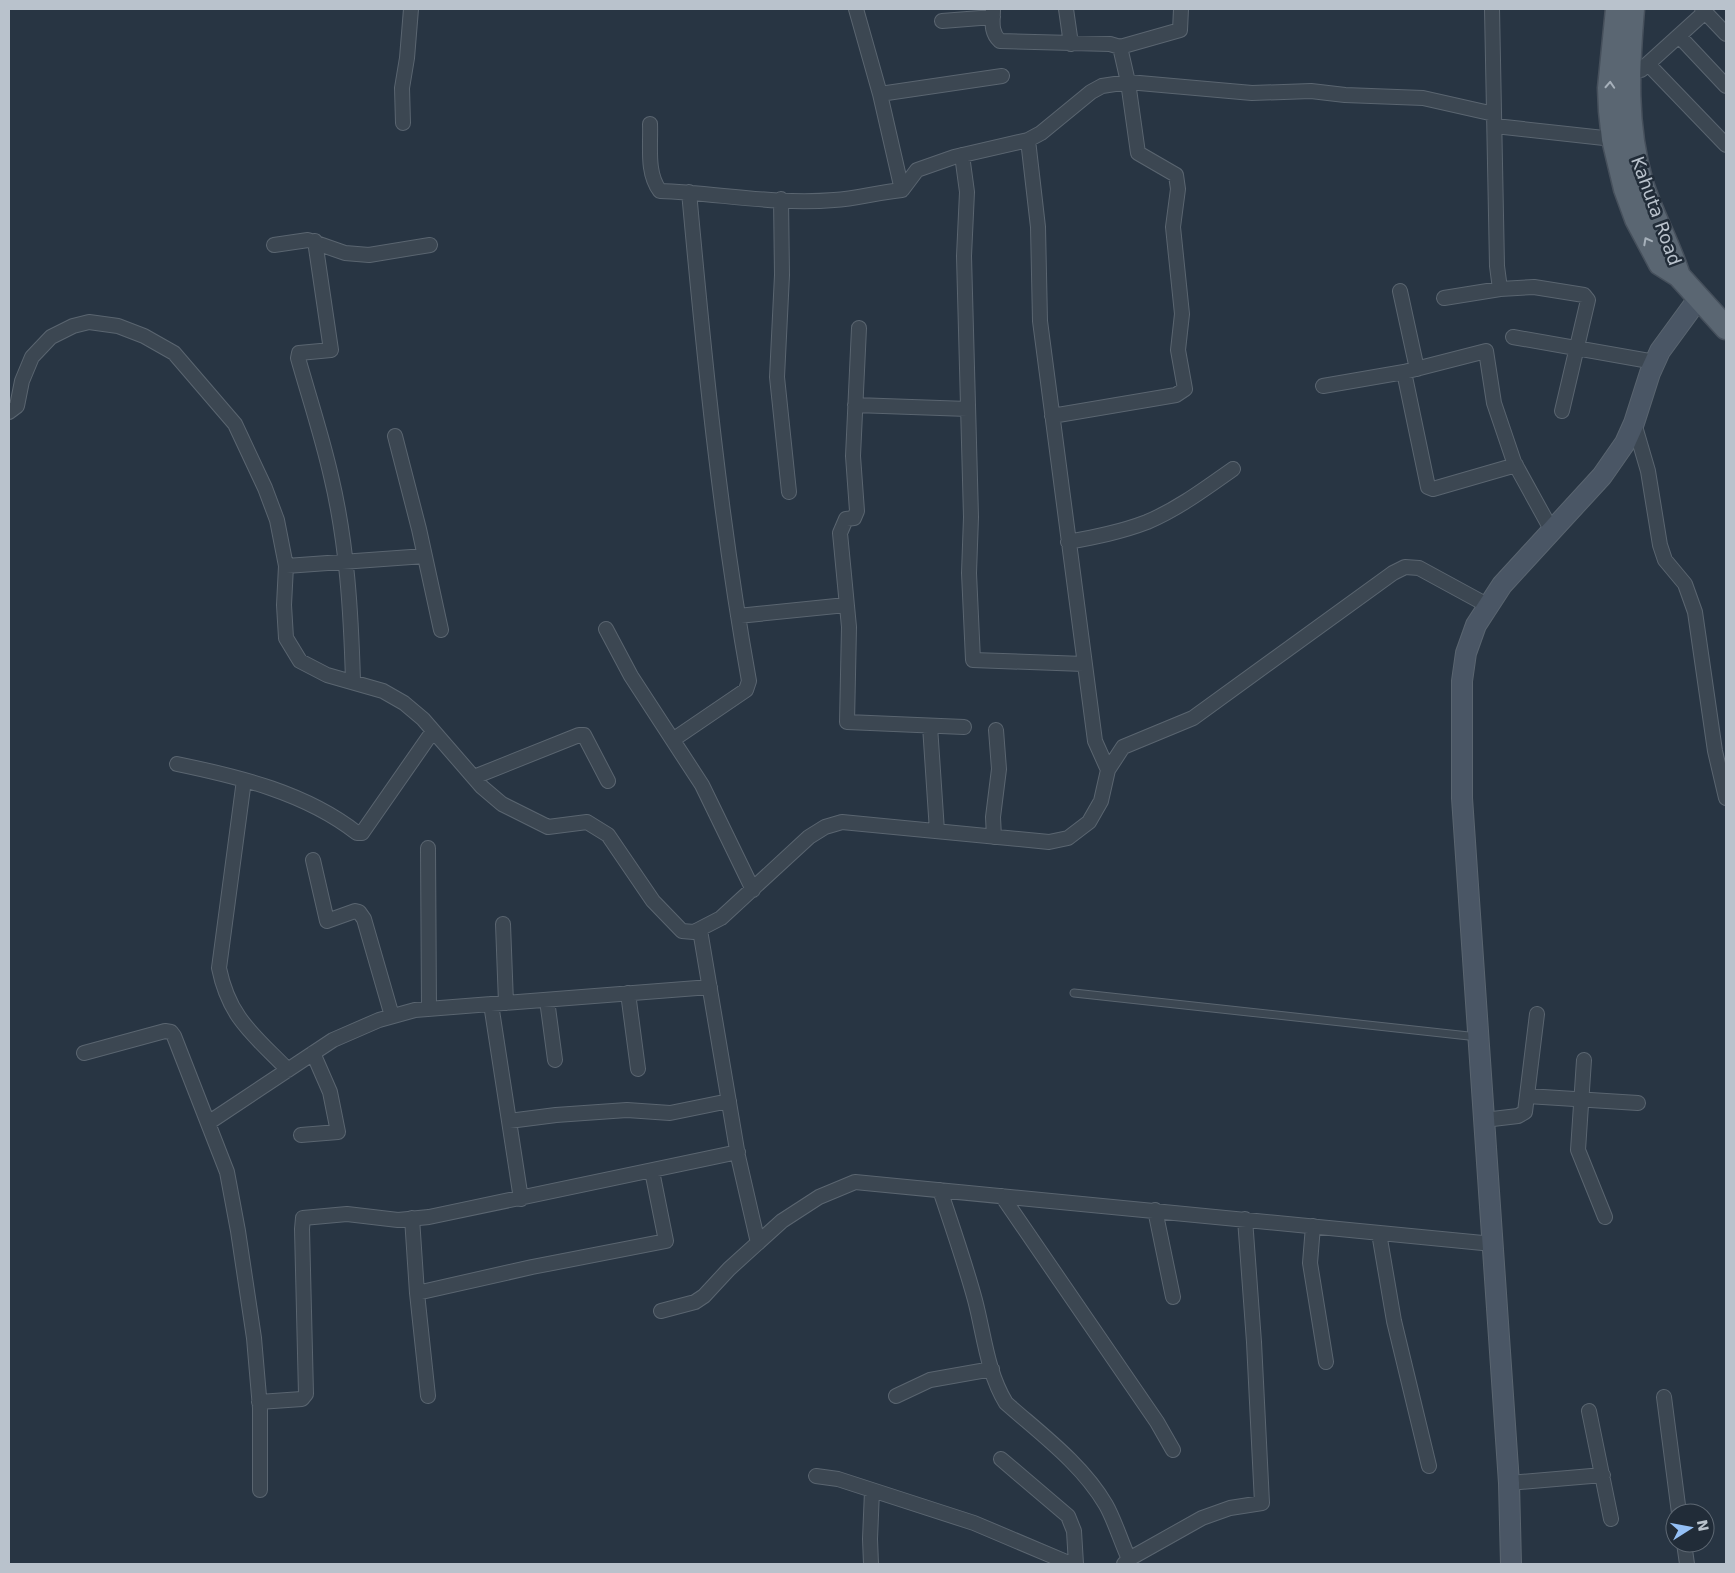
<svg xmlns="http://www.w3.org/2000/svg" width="1735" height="1573" viewBox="0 0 1735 1573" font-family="'DejaVu Sans',sans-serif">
  <rect width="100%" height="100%" fill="#283543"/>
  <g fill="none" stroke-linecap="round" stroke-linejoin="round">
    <defs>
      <path id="service" d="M1074,993L1478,1037"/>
      <path id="minor" d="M856,9L880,94L902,190
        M993,9C993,21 990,32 1000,41L1110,44L1120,47L1128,82L1138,153L1176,175L1178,189L1173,227L1182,314L1178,350L1185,389L1176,395L1052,416
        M1066,9L1071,44
        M1492,9L1497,266L1500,289
        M1705,12L1726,34
        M942,21L993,17
        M1679,36L1726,86
        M1120,47L1180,30L1181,9
        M1648,64L1726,145
        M1641,70L1705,12L1702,9
        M880,94L1002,76
        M403,123L402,88L407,58L411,9
        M650,124C651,145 646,173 660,191C717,193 776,205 834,200C856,199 879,192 902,190L917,170L954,157L1028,140L1041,133L1091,92L1102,86L1128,82L1252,93L1311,91L1345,95L1423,98L1494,114
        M1495,126L1613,139
        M1028,140L1038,227L1040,321L1095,741L1108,770
        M962,155L967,192L964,256L971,517L969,573L973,660L1084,664
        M781,199L782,275L777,377L789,492
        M315,241L331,350L299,353L298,358C309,397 322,436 331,476C347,543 351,612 353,681
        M274,245L308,240L345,253L369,255L430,245
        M1400,291L1417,369
        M1444,298L1500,289L1534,287L1584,295L1588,300L1562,411
        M859,328L853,456L857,511L854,518L846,519L840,533L849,627L847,722L964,727
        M1513,337L1655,362
        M1404,372L1428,487L1433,489L1516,465
        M1323,386L1404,372L1486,351L1494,403L1514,462L1552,531
        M855,405L968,409
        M9,412L17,406L22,381L32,357L51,337L73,326L89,322L118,326L144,336L174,353L235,424L265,488L277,520L286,566L284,605L286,638L300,661L327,675L383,691L404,703L423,719L482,787L502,804L548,827L587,822L608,835L653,901L682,931L694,932L721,918L809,837L825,827L842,822L1049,842L1068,838L1089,822L1101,801L1108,770L1123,747L1193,718L1393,573L1405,567L1419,568L1487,605
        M1634,423L1648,471L1660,545L1665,560L1685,584L1695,612L1715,751L1726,798
        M395,436L419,529L441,630
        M1068,542C1095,537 1121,532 1147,522C1178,509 1206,488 1233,469
        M286,566L425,556
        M738,616L846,605
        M606,629L631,676L702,785L753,890
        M930,726L937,831
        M674,739L746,690L749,681C720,519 704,356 689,192
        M177,764C240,777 306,793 357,833H362L433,731
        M474,777L579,735H584L608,781
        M244,780L219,968C229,1018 254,1035 288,1070
        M994,837L993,817L999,769L996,730
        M428,848L429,1009
        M313,860L327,921L355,911L359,912L364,919L392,1016
        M503,924L506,1003
        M700,930L738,1156L758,1243
        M628,993L638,1069
        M547,1000L555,1060
        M491,1004L521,1199
        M84,1053L165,1031L171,1032L174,1036L227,1172L238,1231L254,1338L260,1408V1490
        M1584,1060L1578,1150L1605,1217
        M1527,1096L1638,1103
        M1484,1120L1518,1116L1525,1112L1537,1014
        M509,1121L556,1115L627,1110L670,1113L729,1101
        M208,1123L333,1040L379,1020L415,1010L710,987
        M301,1135L338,1132L330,1092L313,1053
        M940,1190C952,1226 965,1263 975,1300C984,1334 987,1372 1006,1403C1041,1434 1082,1464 1106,1505C1115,1521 1121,1542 1129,1559
        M1002,1196L1157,1422L1173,1450
        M1155,1210L1173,1297
        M412,1218L417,1293L428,1396
        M1313,1226L1310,1263L1326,1362
        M1379,1233L1394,1321L1429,1466
        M417,1293L532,1267L666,1241L652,1171
        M661,1311L695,1302L704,1296L729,1269L782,1221L819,1197L855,1182L1493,1244
        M896,1396L930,1380L992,1369
        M1664,1397L1679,1513
        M259,1402L302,1399L306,1394L302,1229L303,1218L347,1214L398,1220L429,1217L738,1152
        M1589,1411L1611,1519
        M1001,1459L1068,1516L1074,1531L1076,1564
        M816,1476L838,1479L974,1523L1071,1564
        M1509,1483L1603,1475
        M1684,1543L1687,1564
        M871,1564L870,1539L872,1491
        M1124,1564L1129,1559L1202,1518L1230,1508L1262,1503L1254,1342L1245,1219"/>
      <path id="secondary" d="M1511,1564L1509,1483L1462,798V681L1466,653L1476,625L1502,585L1602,476L1625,443L1634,423L1650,373L1660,351L1698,299"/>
      <path id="primary" d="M1617,9L1609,88L1610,111L1613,139L1625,189L1636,219L1660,264L1679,276L1726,328
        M1633,9C1628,68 1625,125 1642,183C1652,215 1669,244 1679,276"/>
    </defs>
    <use href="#service" stroke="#5a6570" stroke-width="9"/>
    <use href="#minor" stroke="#5a6570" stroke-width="16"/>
    <use href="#secondary" stroke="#5a6570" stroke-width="22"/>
    <use href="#primary" stroke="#46505c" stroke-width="25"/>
    <use href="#service" stroke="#3c4752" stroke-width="7"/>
    <use href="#minor" stroke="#3c4752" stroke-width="14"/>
    <use href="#secondary" stroke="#4a5665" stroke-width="20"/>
    <use href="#primary" stroke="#5a6672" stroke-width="22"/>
  </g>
  <defs><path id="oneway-chevron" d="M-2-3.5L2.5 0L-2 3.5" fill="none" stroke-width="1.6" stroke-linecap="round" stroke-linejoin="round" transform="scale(1.25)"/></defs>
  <g stroke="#a6b0ba">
    <use href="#oneway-chevron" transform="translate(1610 85) rotate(-87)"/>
    <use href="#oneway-chevron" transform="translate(1647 241) rotate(-118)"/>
  </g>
  <g text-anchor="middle" stroke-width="5" stroke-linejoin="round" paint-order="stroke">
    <g font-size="18" fill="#b9c2cc" stroke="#212c38">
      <text transform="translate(1656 211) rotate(70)" y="6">Kahuta Road</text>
    </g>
  </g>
  <rect width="1735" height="1573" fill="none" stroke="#b9c2cc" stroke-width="20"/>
  <g transform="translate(1690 1528) rotate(79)"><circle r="24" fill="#212c38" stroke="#5e6873"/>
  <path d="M0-4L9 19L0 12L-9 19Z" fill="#94c0f6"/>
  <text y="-8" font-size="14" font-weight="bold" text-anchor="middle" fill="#b9c2cc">N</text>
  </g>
</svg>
